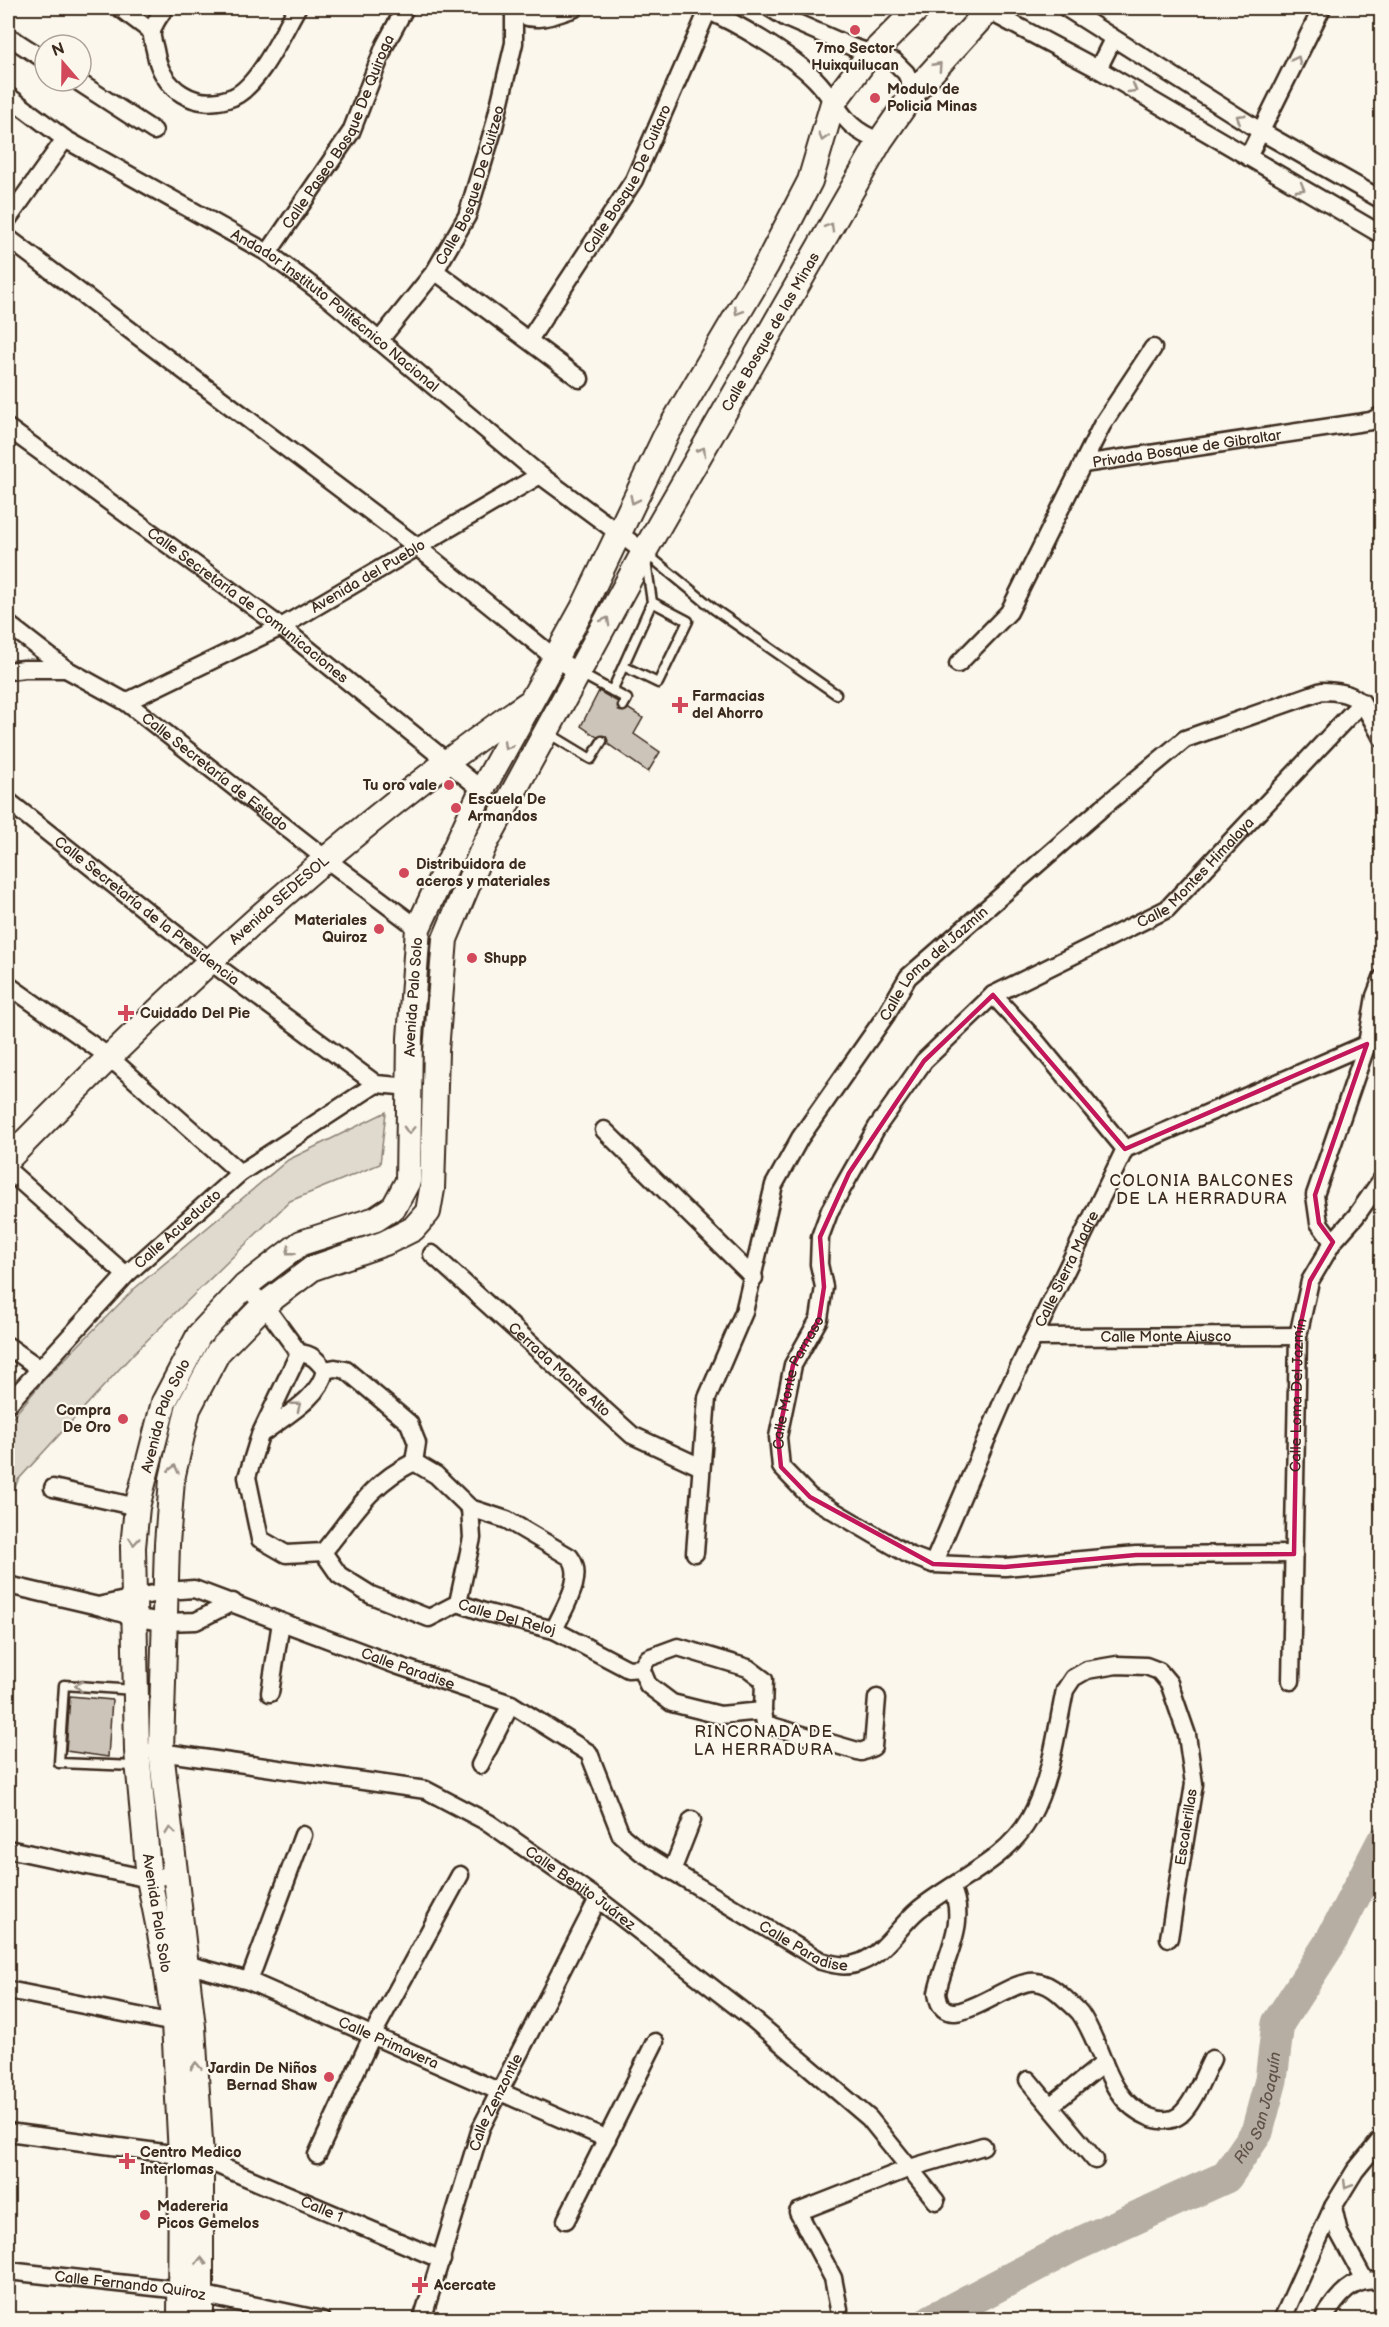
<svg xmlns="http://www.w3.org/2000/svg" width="1389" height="2327" viewBox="0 0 1389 2327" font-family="'Balsamiq Sans',sans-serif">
  <rect width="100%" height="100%" fill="#fbf7ec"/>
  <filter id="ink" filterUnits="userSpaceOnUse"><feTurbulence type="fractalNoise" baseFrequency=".0167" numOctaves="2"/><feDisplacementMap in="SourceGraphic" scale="12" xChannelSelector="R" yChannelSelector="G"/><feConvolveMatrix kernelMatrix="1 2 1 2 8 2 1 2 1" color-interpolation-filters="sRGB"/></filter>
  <g filter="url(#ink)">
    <path fill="#dfd9ce" stroke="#8d8276" stroke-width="1.5" d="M386,1112L380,1164L290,1201L134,1353L18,1480L8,1506V1423L43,1381L134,1289L288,1160Z"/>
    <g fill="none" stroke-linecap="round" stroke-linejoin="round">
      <path stroke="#b6aea2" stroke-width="33" id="s1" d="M932,2320L1071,2247L1226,2177L1257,2132L1271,2080L1278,2023L1330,1943L1382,1843"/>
    </g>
    <path fill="#ccc4b9" stroke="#3b2a1e" stroke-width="1.5" d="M599,691L618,702L619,711L629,709L643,718L634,734L660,752L648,772L608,744L606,736L597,737L581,726Z
      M70,1696L112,1700L108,1757L66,1751Z"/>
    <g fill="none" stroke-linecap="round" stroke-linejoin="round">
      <defs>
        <path id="lane" d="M647,554L714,609L836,694
          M646,561L652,602
          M579,673L627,699L623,706
          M612,691L652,602L688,621L658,683L623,666
          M548,733L591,759L602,741
          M134,1690L64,1685L59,1763L135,1766"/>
        <g id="street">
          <path d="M120,8L152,32"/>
          <path d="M165,8C161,14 153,24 152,32C151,37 154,45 155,50C161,89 195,112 233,97C259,86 283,32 297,8"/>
          <path d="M510,8C531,26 552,16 575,8"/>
          <path d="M702,8C735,22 790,54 815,79C840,104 841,128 880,141"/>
          <path d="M770,8L788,19L852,47L894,61L906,73L914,92"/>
          <path d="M983,8L1098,69L1382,235"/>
          <path d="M1066,8L1262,132L1382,200"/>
          <path d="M8,36L45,60"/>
          <path d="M1098,69L1113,39"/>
          <path d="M77,81L154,131"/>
          <path id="s2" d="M8,96L65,139L268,253L327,297L540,475L644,552"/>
          <path d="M1248,157L1322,8"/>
          <path d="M8,219L65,139"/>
          <path d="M8,238L416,546L555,658L578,672"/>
          <path id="s3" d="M268,253L351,132L385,45L405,8"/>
          <path d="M435,271L580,379"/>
          <path id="s4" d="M529,340L634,180L709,8"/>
          <path id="s5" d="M379,341L435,271L467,216L494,127L514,43V11"/>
          <path id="s6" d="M8,428L281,627L482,790"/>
          <path id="s7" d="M1083,464L1371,421L1382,415"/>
          <path id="s8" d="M8,624L66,669L126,702L326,859L418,928"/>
          <path d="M958,664L1009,612L1102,425L1153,348"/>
          <path d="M8,671L24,669H66"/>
          <path id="s9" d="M126,702L281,627L540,475"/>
          <path id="s10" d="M8,801L211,962L376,1084L411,1087"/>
          <path d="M8,985L108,1056L240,1173"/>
          <path d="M993,995L1035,1040L1125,1149"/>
          <path d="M604,1130L754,1278"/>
          <path d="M8,1170L126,1275"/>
          <path d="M1333,1242L1319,1223L1315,1195L1367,1044L1375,996L1382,978"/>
          <path id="s11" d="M432,1254L632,1435L701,1467"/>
          <path d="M245,1286L264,1305L299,1353"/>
          <path id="s12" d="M1036,1337L1298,1336"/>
          <path d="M8,1346L39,1368"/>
          <path d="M299,1353L260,1435L247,1477L260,1539L286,1554L323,1552C354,1515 368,1485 414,1462L436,1475L470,1508L472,1538L458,1603"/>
          <path d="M325,1370L335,1368L346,1370L409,1423L417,1443L414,1462"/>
          <path id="s13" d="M8,1404L126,1275L240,1173L376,1084"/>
          <path d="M264,1432C285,1416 320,1398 325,1370C317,1360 312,1354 299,1353"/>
          <path d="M53,1488L137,1507"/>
          <path d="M470,1508L507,1520L570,1557C586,1577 563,1609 554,1630"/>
          <path d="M323,1552L339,1575L371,1595L429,1618L458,1603"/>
          <path id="s14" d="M695,1553L707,1398L744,1312L774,1185L800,1138L886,1015L908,977L1103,807L1185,739L1322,691C1362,691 1364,706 1382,738"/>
          <path id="s15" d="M1294,1554L1136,1555L1005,1567L933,1564L909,1555L810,1497L781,1467L778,1437L793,1365L819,1319L824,1287L819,1264L820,1237L830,1210L877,1127L924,1061L993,995L1167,909L1362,702"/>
          <path id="s16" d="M933,1564L1005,1396L1125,1149L1367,1044"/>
          <path d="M8,1585L98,1606L137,1618L164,1622L196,1621L233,1602"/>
          <path id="s17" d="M458,1603L484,1612L554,1630L628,1669L641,1668L648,1658L678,1647L748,1668L764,1680L763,1711L765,1724L861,1752L873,1747L877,1698"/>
          <path id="s18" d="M98,1606L166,1591L194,1589L396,1665L511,1704L589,1753L621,1835L641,1852L821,1961C835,1965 847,1968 861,1962C885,1953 899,1926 918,1910C955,1880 1006,1861 1030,1818C1051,1780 1056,1733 1065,1690L1073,1678L1087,1670L1117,1665L1146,1666L1159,1671L1169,1683L1187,1735L1194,1784L1169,1938"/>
          <path d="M641,1668L648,1685L672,1703L720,1715L763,1711"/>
          <path id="s19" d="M1291,1681L1298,1336L1310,1281L1333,1242L1356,1216L1382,1179"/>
          <path d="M270,1693L281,1622"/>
          <path id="s20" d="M153,1751L426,1790L489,1823L598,1899L754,2020L869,2118L936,2201"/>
          <path d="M480,1765L511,1704"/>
          <path d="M8,1849L149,1879L174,1874"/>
          <path d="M672,1871L692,1820"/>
          <path d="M951,1887C969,1922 944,1957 937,1993C943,2043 1007,1978 1036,1982C1045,1983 1053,1988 1060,1994C1066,2000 1074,2006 1080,2013C1105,2048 1105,2099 1149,2117C1159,2121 1171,2122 1180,2115C1194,2103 1203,2076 1212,2059"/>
          <path id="s21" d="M178,1962L249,1981L607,2139"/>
          <path d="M249,1981L303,1835"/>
          <path d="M8,1990L184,2025"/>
          <path d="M1028,2080L1095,2160"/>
          <path d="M1050,2106L1104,2063"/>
          <path id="s22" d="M8,2132L201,2158L442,2260"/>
          <path d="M317,2155L372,2036L460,1875"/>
          <path d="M1333,2207L1339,2233L1364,2279"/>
          <path d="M566,2220L655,2042"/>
          <path id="s23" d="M8,2271L181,2290L322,2320"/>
          <path d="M839,2309L833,2278L798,2212L910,2168L983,2146"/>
          <path id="s24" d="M422,2320L481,2128L598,1899"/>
          <path d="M1282,2320L1333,2207L1355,2171L1382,2138"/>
          <path d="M1323,2320C1336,2298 1354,2274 1382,2282"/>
        </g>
        <g id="secondary">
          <path id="s25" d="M8,1159C168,995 338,835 527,704"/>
          <path id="s26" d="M180,2320L181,2155L174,2023L165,1959L149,1879L137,1751L133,1547L137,1507L164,1402L199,1335L245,1286L301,1243L376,1219L394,1207L408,1181L410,1038L418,928L482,790L583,608L665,437L766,266L810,181L833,103L863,63L918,8"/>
          <path id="s27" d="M201,2320V2158L193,2027L161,1751L167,1544L172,1479L188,1409L218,1352L264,1305L313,1268L385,1243L413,1229L428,1212L432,1189L436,1051L445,939L484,846L644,552L880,141L914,92L990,8"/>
        </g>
      </defs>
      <use href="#lane" stroke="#3b2a1e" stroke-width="13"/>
      <use href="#street" stroke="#3b2a1e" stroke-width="21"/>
      <use href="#secondary" stroke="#3b2a1e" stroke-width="28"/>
      <use href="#lane" stroke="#fbf7ec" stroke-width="8"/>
      <use href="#street" stroke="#fbf7ec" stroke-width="16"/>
      <use href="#secondary" stroke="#fbf7ec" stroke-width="24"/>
    </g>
    <defs><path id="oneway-chevron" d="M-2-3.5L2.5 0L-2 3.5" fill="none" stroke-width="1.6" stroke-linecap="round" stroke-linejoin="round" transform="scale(1.5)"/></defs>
    <g stroke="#9b9085">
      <use href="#oneway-chevron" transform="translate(1297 60) rotate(-64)"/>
      <use href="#oneway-chevron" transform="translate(938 66) rotate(-48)"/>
      <use href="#oneway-chevron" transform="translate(1133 89) rotate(30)"/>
      <use href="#oneway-chevron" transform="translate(1240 118) rotate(-148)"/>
      <use href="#oneway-chevron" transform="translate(823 137) rotate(106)"/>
      <use href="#oneway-chevron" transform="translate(1301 188) rotate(30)"/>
      <use href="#oneway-chevron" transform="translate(830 227) rotate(-60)"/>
      <use href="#oneway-chevron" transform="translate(738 311) rotate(122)"/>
      <use href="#oneway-chevron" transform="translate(702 451) rotate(-60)"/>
      <use href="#oneway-chevron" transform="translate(634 500) rotate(116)"/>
      <use href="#oneway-chevron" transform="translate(606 621) rotate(-61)"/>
      <use href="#oneway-chevron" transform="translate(507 746) rotate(120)"/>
      <use href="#oneway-chevron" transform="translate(409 1130) rotate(92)"/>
      <use href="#oneway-chevron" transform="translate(290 1251) rotate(142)"/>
      <use href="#oneway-chevron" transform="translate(297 1406) rotate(-38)"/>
      <use href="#oneway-chevron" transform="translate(174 1469) rotate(-77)"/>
      <use href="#oneway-chevron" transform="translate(134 1541) rotate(94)"/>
      <use href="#oneway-chevron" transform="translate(79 1686) rotate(-176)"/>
      <use href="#oneway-chevron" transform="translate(170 1831) rotate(-96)"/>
      <use href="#oneway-chevron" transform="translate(196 2066) rotate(-93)"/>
      <use href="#oneway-chevron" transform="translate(1347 2185) rotate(121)"/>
      <use href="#oneway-chevron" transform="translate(201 2261) rotate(-90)"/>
    </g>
  </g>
  <path fill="none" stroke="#c2185b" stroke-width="4.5" stroke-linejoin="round" d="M993,995L1125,1149L1367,1044L1315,1195L1319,1223L1333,1242L1310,1281L1298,1336L1294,1554L1136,1555L1005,1567L933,1564L810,1497L781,1467L778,1437L793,1365L819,1319L824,1287L820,1237L849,1173L924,1061Z"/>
  <g fill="#d1495b" stroke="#fbf7ec" stroke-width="2">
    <circle cx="855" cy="30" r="6"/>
    <circle cx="875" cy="98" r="6"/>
    <path d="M677 696h6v6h6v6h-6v6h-6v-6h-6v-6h6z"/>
    <circle cx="449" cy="785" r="6"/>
    <circle cx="456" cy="808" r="6"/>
    <circle cx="404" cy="873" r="6"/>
    <circle cx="379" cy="929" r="6"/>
    <circle cx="472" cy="958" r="6"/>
    <path d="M123 1004h6v6h6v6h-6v6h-6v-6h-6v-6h6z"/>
    <circle cx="123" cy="1419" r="6"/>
    <circle cx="329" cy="2077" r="6"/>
    <path d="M124 2152h6v6h6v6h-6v6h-6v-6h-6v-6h6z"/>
    <circle cx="145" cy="2215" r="6"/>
    <path d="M417 2276h6v6h6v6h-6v6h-6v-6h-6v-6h6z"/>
  </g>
  <g text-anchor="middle" stroke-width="4.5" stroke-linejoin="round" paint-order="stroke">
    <g font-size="15" font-weight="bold" fill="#3b2a1e" stroke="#fbf7ec" text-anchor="start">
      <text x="855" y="53" text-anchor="middle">7mo Sector<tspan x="855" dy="17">Huixquilucan</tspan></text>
      <text x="887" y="94">Modulo de<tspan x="887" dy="17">Policia Minas</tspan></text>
      <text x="692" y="701">Farmacias<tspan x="692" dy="17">del Ahorro</tspan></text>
      <text x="437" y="790" text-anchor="end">Tu oro vale</text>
      <text x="468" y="804">Escuela De<tspan x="468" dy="17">Armandos</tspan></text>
      <text x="416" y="869">Distribuidora de<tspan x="416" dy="17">aceros y materiales</tspan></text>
      <text x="367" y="925" text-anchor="end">Materiales<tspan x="367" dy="17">Quiroz</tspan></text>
      <text x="484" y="963">Shupp</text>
      <text x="140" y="1018">Cuidado Del Pie</text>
      <text x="111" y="1415" text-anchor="end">Compra<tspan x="111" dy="17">De Oro</tspan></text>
      <text x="317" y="2073" text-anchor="end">Jardin De Niños<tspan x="317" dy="17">Bernad Shaw</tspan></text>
      <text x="140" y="2157">Centro Medico<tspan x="140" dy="17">Interlomas</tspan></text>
      <text x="157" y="2211">Madereria<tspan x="157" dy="17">Picos Gemelos</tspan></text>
      <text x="434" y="2290">Acercate</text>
    </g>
    <g font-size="15" fill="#3b2a1e" stroke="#fbf7ec">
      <text dy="5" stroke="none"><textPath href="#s3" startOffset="141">Calle Paseo Bosque De Quiroga</textPath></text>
      <text dy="5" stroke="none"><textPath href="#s4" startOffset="189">Calle Bosque De Cuitaro</textPath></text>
      <text dy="5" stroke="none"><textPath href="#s5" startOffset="183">Calle Bosque De Cuitzeo</textPath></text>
      <text dy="5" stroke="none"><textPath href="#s2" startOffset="392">Andador Instituto Politécnico Nacional</textPath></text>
      <text dy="5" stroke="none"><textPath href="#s27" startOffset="2200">Calle Bosque de las Minas</textPath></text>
      <text dy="5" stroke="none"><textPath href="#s7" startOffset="105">Privada Bosque de Gibraltar</textPath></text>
      <text dy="5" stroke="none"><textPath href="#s9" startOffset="273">Avenida del Pueblo</textPath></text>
      <text dy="5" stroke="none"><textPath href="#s6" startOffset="298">Calle Secretaría de Comunicaciones</textPath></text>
      <text dy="5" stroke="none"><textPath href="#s8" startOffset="255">Calle Secretaría de Estado</textPath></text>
      <text dy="5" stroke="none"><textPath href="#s15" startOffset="1323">Calle Montes Himalaya</textPath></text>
      <text dy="5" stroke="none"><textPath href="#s25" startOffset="375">Avenida SEDESOL</textPath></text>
      <text dy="5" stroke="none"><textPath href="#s10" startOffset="177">Calle Secretaría de la Presidencia</textPath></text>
      <text dy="5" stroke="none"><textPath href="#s14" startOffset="654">Calle Loma del Jazmín</textPath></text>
      <text dy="5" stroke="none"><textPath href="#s26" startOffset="1452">Avenida Palo Solo</textPath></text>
      <text dy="5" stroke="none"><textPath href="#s13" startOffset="244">Calle Acueducto</textPath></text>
      <text dy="5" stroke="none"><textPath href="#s16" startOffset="324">Calle Sierra Madre</textPath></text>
      <text dy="5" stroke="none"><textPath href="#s12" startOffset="130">Calle Monte Ajusco</textPath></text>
      <text dy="5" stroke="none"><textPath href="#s11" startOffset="172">Cerrada Monte Alto</textPath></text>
      <text dy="5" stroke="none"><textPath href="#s15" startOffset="632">Calle Monte Parnaso</textPath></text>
      <text dy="5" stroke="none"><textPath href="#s19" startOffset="286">Calle Loma Del Jazmín</textPath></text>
      <text dy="5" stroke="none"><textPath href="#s26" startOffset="912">Avenida Palo Solo</textPath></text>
      <text dy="5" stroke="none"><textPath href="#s17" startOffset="51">Calle Del Reloj</textPath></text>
      <text dy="5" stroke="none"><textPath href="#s18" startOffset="326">Calle Paradise</textPath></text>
      <text transform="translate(1186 1827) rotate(-81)" y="5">Escalerillas</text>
      <text dy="5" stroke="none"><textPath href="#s20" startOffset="459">Calle Benito Juárez</textPath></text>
      <text transform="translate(157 1913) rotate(81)" y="5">Avenida Palo Solo</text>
      <text dy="5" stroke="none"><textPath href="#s18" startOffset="830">Calle Paradise</textPath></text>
      <text dy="5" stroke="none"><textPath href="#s21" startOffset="226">Calle Primavera</textPath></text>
      <text dy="5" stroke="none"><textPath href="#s24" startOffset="230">Calle Zenzontle</textPath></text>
      <text dy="5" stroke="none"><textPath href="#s22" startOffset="326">Calle 1</textPath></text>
      <text dy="5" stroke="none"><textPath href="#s23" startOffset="123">Calle Fernando Quiroz</textPath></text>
    </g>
    <g font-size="16" letter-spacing="1.5" fill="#3b2a1e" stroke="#fbf7ec">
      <text x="1202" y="1186">COLONIA BALCONES<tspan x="1202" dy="18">DE LA HERRADURA</tspan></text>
      <text x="764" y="1737">RINCONADA DE<tspan x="764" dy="18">LA HERRADURA</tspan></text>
    </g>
    <g font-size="16" font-style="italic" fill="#605246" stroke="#fbf7ec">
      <text dy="6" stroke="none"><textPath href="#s1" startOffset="405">Río San Joaquín</textPath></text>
    </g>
  </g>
  <rect width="1389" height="2327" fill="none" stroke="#fbf7ec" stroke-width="30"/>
  <rect x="15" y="15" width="1359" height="2297" fill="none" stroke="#3b2a1e" stroke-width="2" filter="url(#ink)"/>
  <g transform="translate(63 63) rotate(340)"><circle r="28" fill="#fbf7ec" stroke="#aea59a" stroke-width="1.5"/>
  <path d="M0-4.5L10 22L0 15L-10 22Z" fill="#d1495b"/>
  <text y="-9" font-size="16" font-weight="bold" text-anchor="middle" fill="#3b2a1e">N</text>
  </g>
</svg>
